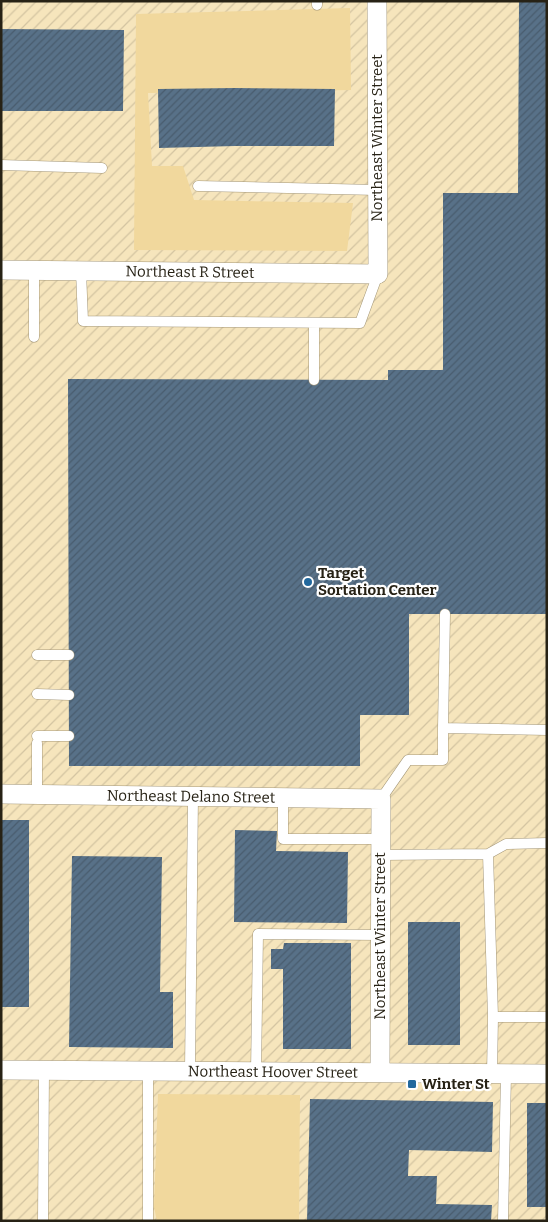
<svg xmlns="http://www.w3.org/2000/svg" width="548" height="1222" viewBox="0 0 548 1222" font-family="Bitter,serif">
  <defs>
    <pattern id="industrial-furrows" width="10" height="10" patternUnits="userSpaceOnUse" patternTransform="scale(1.25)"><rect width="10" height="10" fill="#f6e5bc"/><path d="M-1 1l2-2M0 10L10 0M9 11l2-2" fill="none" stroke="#d3c4a1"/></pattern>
    <pattern id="building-hatch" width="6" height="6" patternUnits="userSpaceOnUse" patternTransform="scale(1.25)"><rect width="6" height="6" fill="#587188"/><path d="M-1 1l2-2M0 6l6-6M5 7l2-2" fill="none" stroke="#495c6e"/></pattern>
  </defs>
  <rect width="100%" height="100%" fill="#fceecd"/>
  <path fill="url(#industrial-furrows)" d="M1,1H547V1221H1Z"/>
  <path fill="#f1d89d" d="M350,8L351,90L148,93L152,166H183L194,200L353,203L347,251L134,250L136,14Z
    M158,1094L300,1095L299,1221H157L154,1207Z"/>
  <path fill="url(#building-hatch)" d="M519,1H547V614H409V715H360V766H69L68,379L388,380V370H443V193H518Z
    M1,29L124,30L123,111H1Z
    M235,88L335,89L334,146H235L159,148L158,89Z
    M1,820H29V1007H1Z
    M235,830L277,831L276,851L348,852L347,923L234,922Z
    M72,856L162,857L160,992H173V1048L69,1047Z
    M408,922H460V1045H408Z
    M284,943H351V1049H283V969H271V949H283Z
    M310,1099L493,1102L492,1152L409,1150L408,1176H437L436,1204L492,1205L491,1221H307Z
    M527,1103H547V1207H527Z"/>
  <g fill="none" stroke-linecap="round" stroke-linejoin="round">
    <defs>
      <path id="service" d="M317,5V1
        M1,165L102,168
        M198,186L378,190
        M34,270V337
        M81,271L83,321L360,323L378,274
        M314,323V380
        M37,655H69
        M37,694L69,695
        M443,728L445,614
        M37,736H69
        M37,743V794
        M283,798V839H380
        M381,799L408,760H443V728L547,730
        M488,854L506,844L547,843
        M380,855L488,854L493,1017L492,1074
        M493,1017H547
        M190,1071L193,796
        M256,1072L258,934L380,935
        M43,1221L44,1070
        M148,1221V1071
        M503,1221L506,1074"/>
      <g id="minor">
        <path id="s1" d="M1,270L378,274L377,1"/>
        <path id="s2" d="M1,794L381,799L380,1072"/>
        <path id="s3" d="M1,1070L547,1074"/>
      </g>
    </defs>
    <use href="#service" stroke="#a59879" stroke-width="11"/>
    <use href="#minor" stroke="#a59879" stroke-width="20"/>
    <use href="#service" stroke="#fff" stroke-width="10"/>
    <use href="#minor" stroke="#fff" stroke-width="19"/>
  </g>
  <g fill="#22689d" stroke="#fff" stroke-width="2">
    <circle cx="308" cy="582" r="5"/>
    <rect x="407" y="1079" width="10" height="10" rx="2.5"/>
  </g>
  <g text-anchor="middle" stroke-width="4.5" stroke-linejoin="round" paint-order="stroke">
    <g font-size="15" fill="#272215" stroke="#fff">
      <text transform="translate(377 138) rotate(-90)" y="5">Northeast Winter Street</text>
      <text dy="5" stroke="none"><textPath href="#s1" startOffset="189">Northeast R Street</textPath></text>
      <text dy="5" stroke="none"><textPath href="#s2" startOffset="190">Northeast Delano Street</textPath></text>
      <text transform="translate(380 936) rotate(-90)" y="5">Northeast Winter Street</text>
      <text dy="5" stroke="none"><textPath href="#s3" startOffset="272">Northeast Hoover Street</textPath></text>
    </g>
    <g font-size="15" font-weight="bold" fill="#272215" stroke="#fff" text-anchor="start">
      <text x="318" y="578">Target<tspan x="318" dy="17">Sortation Center</tspan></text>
      <text x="422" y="1089">Winter St</text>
    </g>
  </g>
  <rect width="548" height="1222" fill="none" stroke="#272215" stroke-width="5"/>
</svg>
